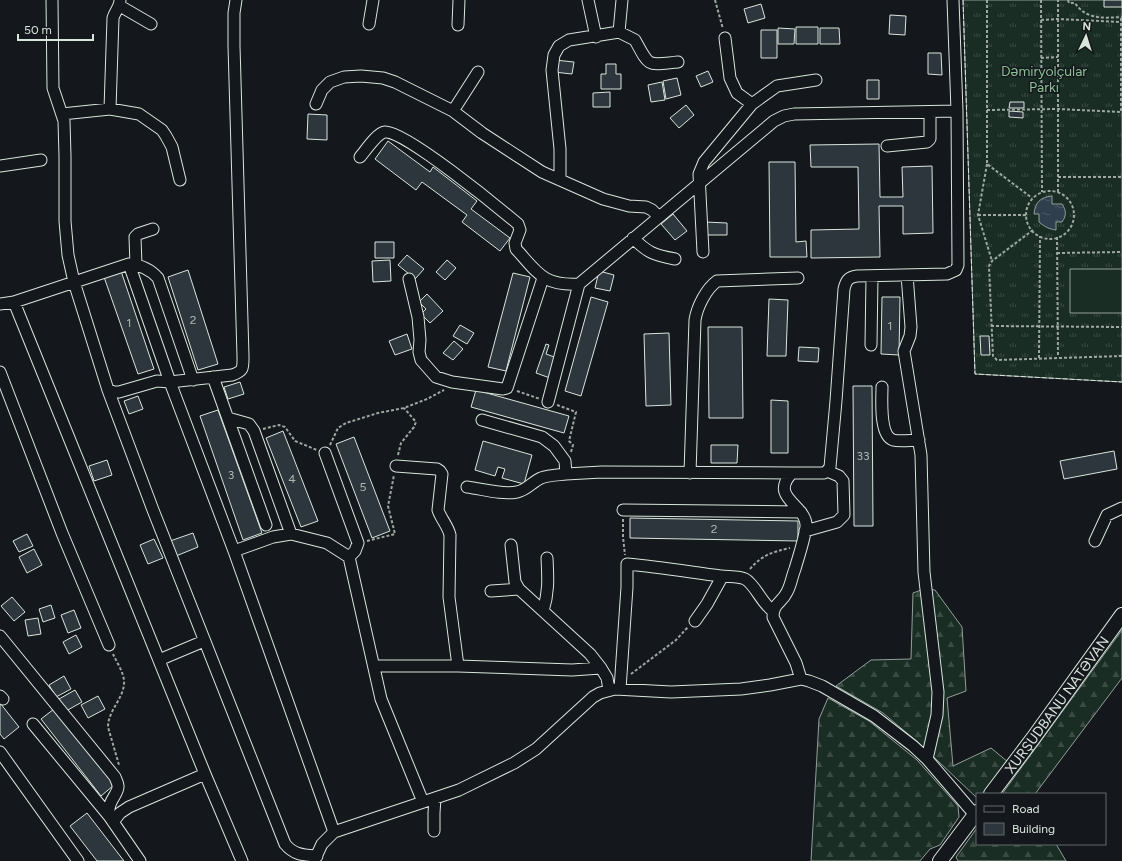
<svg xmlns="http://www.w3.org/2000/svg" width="1122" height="861" viewBox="0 0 1122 861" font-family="Figtree,sans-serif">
  <defs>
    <pattern id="grass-tufts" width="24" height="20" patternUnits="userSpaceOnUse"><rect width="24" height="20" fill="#1a2d24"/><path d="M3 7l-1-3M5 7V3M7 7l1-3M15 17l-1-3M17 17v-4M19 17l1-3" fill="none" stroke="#3b4b43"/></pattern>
    <pattern id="forest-firs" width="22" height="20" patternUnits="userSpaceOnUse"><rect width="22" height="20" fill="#1a2d24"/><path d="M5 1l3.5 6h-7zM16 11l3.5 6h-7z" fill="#3b4b43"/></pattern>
    <pattern id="water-ripples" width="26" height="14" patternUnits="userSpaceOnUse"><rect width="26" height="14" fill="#2f3f4d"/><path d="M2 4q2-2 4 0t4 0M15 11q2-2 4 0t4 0" fill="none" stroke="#4c5b66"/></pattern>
  </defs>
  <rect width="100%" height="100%" fill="#14181c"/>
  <path fill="url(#grass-tufts)" stroke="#939e99" d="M963,0H1122V382L975,374Z"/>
  <path fill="url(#forest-firs)" stroke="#939e99" d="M924,589L935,590L962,627L966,691L947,698L953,766L991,748L1008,762L983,794H977V798L920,744L883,713L836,686L871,660L911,659L913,593Z
    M1122,630V678L1035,794H1002Z
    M828,698L869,721L917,760L958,806L959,817L940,845L930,849L920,861H811L819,719Z
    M977,828V844H1056L1066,861H958L956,857Z"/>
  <path fill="#1a2d24" stroke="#939e99" d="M1070,269H1122V313H1070Z"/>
  <path fill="url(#water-ripples)" stroke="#939e99" d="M1052,196V204H1062C1066,210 1067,215 1062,222H1056V230C1049,229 1045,227 1039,222V214H1034C1035,203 1040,197 1052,196Z"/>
  <path fill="#2c363c" stroke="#d8e6dc" d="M1104,0H1122V7H1104Z
    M761,4L765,18L748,23L744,9Z
    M890,15L906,16L905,35L889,34Z
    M796,27H818V44H796Z
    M778,28L795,29L794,44H778Z
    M820,28H839L840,44H820Z
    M761,30H777V58H761Z
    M928,53H941L942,75L928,74Z
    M555,60L574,62L572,74L554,72Z
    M606,64H616V74H621V89H601V74H606Z
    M708,71L713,82L701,87L696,76Z
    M677,78L681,95L666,99L663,81Z
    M867,80H879V99H867Z
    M662,82L665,100L651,102L648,85Z
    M610,92V107H593V93Z
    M1010,102H1024V108H1009Z
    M686,105L694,115L679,128L670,118Z
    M1009,111L1023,112V118L1009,117Z
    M308,114L327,115V140L307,139Z
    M388,141L430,172L433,167L477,201L471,209L510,238L500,251L462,222L467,215L422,182L416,190L375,159Z
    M879,144L880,197H903L902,167L932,166L933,233L903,234V206H879L880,257L811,258V230L859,229L858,167H811L810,145Z
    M769,162H795L796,242L806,241L807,257H770Z
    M673,214L687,231L675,240L661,224Z
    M705,222L727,223V235H704Z
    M375,242H394V258H375Z
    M407,255L424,269L415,279L398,265Z
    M390,260L391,281L373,282L372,261Z
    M447,260L456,268L445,280L436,272Z
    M188,270L218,364L198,370L168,277Z
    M121,271L154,369L138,374L104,277Z
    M599,271L614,275L610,291L595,288Z
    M513,273L530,277L506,371L488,367Z
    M427,294L443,311L430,323L421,314L426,309L419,302Z
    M591,297L608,302L581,396L565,391Z
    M882,297H900L899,355L881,354Z
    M769,299L788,300L786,356H767Z
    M460,325L474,333L467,344L453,336Z
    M708,327H742L743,418H709Z
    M669,333L671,405L646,406L644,334Z
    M407,334L412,349L395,355L389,341Z
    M980,336H989L990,355H981Z
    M454,341L463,349L453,360L443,353Z
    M546,344L549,345L546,354L557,358L550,378L536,373Z
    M799,347L819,348L818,362L798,361Z
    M240,382L244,394L228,399L224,387Z
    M853,386H872L873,526H854Z
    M476,390L569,416L564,433L471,407Z
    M138,396L143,409L129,414L124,401Z
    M771,400L788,401V453H771Z
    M218,410L262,533L243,540L200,416Z
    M283,431L318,521L301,527L266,438Z
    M354,437L390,531L372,538L336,444Z
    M483,441L532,455L524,484L502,478L505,469L498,467L495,476L475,470Z
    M711,445H738L737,463H711Z
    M1114,451L1117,469L1064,479L1060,461Z
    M107,460L112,475L94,481L89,466Z
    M630,518L798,521V541L630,538Z
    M193,533L198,547L176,556L170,541Z
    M27,534L33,546L19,552L13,541Z
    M154,539L163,558L148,564L140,545Z
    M34,549L42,565L27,573L19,557Z
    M12,597L25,612L14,621L1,606Z
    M51,605L55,618L43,622L39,609Z
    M74,610L81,628L68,633L61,615Z
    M38,618L41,634L28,636L25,620Z
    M76,635L82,647L69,654L63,642Z
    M64,676L71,689L56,697L49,685Z
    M75,690L82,702L66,711L59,699Z
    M98,696L105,709L88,718L81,705Z
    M0,703L19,727L4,739L0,734Z
    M54,709L114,785L101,796L41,719Z
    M87,813L124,861H97L70,826Z"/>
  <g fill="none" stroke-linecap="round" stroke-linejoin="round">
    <defs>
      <path id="minor" d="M52,0L53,88L64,121L65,156V221L68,255L74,282L108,390L153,510L285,844C294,855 303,855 317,856
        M588,0L596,37
        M120,6L151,24
        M369,24L373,0
        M458,25L459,0
        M619,32L635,40C650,68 647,65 678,62
        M725,38L730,78L737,93L752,104
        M316,104L322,90L330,82L344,77L361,76L383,78L395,82L453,111L482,133L542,172L603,199L629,206L646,207L652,210L659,217
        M110,109L113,18C115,11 120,7 120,0
        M453,111L478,72
        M62,114L110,109L139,114L162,130L166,136L172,147L180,180
        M887,146L927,142L930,139V112
        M360,157C366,150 377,133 385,132C404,130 499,208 518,224L520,230L515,243L516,249C538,273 543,286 579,284
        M0,166L41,160
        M560,180V149L552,70L554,55L559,46L569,40L619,32L622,0
        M633,238C648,253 654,255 675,259
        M703,252L699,174L704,162L752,104L777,86L816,80
        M129,264L170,382L234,551L334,832
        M136,265L135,237L138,234L153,229
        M907,275L911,327L910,336L904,351L921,455L924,572L938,692L937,715L927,759
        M409,279L418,317L420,340L419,352L421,360L436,377L452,382L503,389L507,388L543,278
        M14,302L205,774L242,861
        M0,304L14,302L129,264C140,265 151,270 158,278L193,380
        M871,345L872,276
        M0,372L62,533L109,645
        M213,377L266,525
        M882,387C882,399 879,435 893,440C900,442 911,440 919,440
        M108,390L114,392H119L157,381L170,382L232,375C244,371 243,368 243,356L234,46V13L236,0
        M548,402L579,284L774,121L784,116L794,114L957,111
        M228,418L249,424L254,431L291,534
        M482,420L542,437L554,446L565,461L566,474L602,472L792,473
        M325,453L358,543L355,551L349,557
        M396,466L437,469L440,471L442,474L438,510C441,519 448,526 450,535L449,597L458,666
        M690,473L695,320C697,307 706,289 717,281L798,278
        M467,487C483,489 501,495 517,492C527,490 532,482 541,478C549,475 558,475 566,474
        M623,510L801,512
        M805,531L837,522L844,515L843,481L839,476L827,471
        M1095,541L1107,515L1122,508
        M511,545L515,582L519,589L590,654L601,668L607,678L609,690
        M234,551L273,537L291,534L327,543L349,557L381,699L423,802
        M491,591L519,589
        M543,611C549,592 548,578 547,558
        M695,621L707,604L722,577
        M0,636L115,777C116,780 118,783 118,786C119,794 107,800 109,816L140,861
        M159,660L204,641
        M374,666H458L572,670L601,668
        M801,679L796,663L773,617C773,603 782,603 787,592C791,585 792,576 795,569C799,555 804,541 806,527C808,505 768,498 792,473H824L827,471L830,467L836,401L844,289C846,281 848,277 857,276L947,274L956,270L958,265L957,111L953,0
        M620,689L627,587V564C659,567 690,572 721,576C728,577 739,576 745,579C755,584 762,604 773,611
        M0,696L3,699
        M33,724L109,816
        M0,752L78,861
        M113,822L120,813L129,807L205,774
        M434,831V813L435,798
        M314,861L322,844L334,832L459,790L514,763L536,749L593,697L600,693L615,689L671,692L741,689L770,685L801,679L809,681L822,686L874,716L913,746L927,759L975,815"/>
      <g id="major">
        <path id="s1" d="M991,794L1034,737L1122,615"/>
        <path d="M940,861L977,812"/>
      </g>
    </defs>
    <use href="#minor" stroke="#d8e6dc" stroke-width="13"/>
    <use href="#major" stroke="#d8e6dc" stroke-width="16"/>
    <path stroke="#9da8a2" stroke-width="2" stroke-dasharray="3 2" stroke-linecap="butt" d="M715,0L723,29
      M987,0V164L1032,198
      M1041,0L1042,192
      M1068,0L1069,3H1075C1086,20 1104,18 1122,17
      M1041,20L1058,19L1121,22
      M1041,58L1058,57
      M987,110L1058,109L1121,112V17
      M987,164L978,215L992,261
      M1058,177H1122
      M1026 215a24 24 0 1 1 48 0a24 24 0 1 1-48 0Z
      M1058,192V0
      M978,215H1027
      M1033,230L992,261L989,266L993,356L997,360L1122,356
      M1057,237L1058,357
      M1057,253L1122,252
      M991,326L1122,327
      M1039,358L1040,236
      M517,391L540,399
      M557,405L576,412L569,441L573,445L571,452
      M263,429L279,425L285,427L295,441L317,450
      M330,445L338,428L346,423L378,413L404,408L427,399L444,390
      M398,455L401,443L414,427L416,422L404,408
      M623,519V537L625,555
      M367,541L395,534L388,506L394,475
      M750,569C762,555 772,552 790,548
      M113,654C117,663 125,674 124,684C123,699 108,711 108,727L119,765
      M631,674L676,640L688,627"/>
    <use href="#minor" stroke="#14181c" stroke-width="11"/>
    <use href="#major" stroke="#14181c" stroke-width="14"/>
    <path stroke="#d8e6dc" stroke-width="1" stroke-dasharray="5 2" stroke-linecap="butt" d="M963,0L975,374L1122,382"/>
  </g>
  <g text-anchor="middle" stroke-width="3" stroke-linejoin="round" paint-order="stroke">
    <g font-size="12" fill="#adbab4">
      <text x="193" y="324">2</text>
      <text x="129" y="327">1</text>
      <text x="890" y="330">1</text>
      <text x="863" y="460">33</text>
      <text x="231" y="479">3</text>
      <text x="292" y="483">4</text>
      <text x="363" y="491">5</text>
      <text x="714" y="533">2</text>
    </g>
    <g font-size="14" fill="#8ac095" stroke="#14181c">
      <text x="1044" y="76">Dəmiryolçular<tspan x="1044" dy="16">Parkı</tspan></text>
    </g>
    <g font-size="14" fill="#d8e6dc" stroke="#14181c">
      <text dy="5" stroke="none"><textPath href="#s1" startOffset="111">XURŞUDBANU NATƏVAN</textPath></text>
    </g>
  </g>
  <rect x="976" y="793" width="130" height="52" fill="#14181c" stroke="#626a69"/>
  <rect x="984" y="806" width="20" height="6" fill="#14181c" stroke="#626a69"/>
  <text x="1012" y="813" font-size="12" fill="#d8e6dc">Road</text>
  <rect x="984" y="823" width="20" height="12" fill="#2c363c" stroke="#626a69"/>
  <text x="1012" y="833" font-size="12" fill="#d8e6dc">Building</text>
  <g transform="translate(1086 36) rotate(4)" stroke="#14181c" stroke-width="3" paint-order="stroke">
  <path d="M0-3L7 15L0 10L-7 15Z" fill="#d8e6dc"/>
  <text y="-6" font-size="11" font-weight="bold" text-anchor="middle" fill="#d8e6dc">N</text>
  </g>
  <path d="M18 34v6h75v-6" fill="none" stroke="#d8e6dc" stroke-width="2"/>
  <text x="24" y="34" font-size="12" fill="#d8e6dc" stroke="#14181c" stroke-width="3" paint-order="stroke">50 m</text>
</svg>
